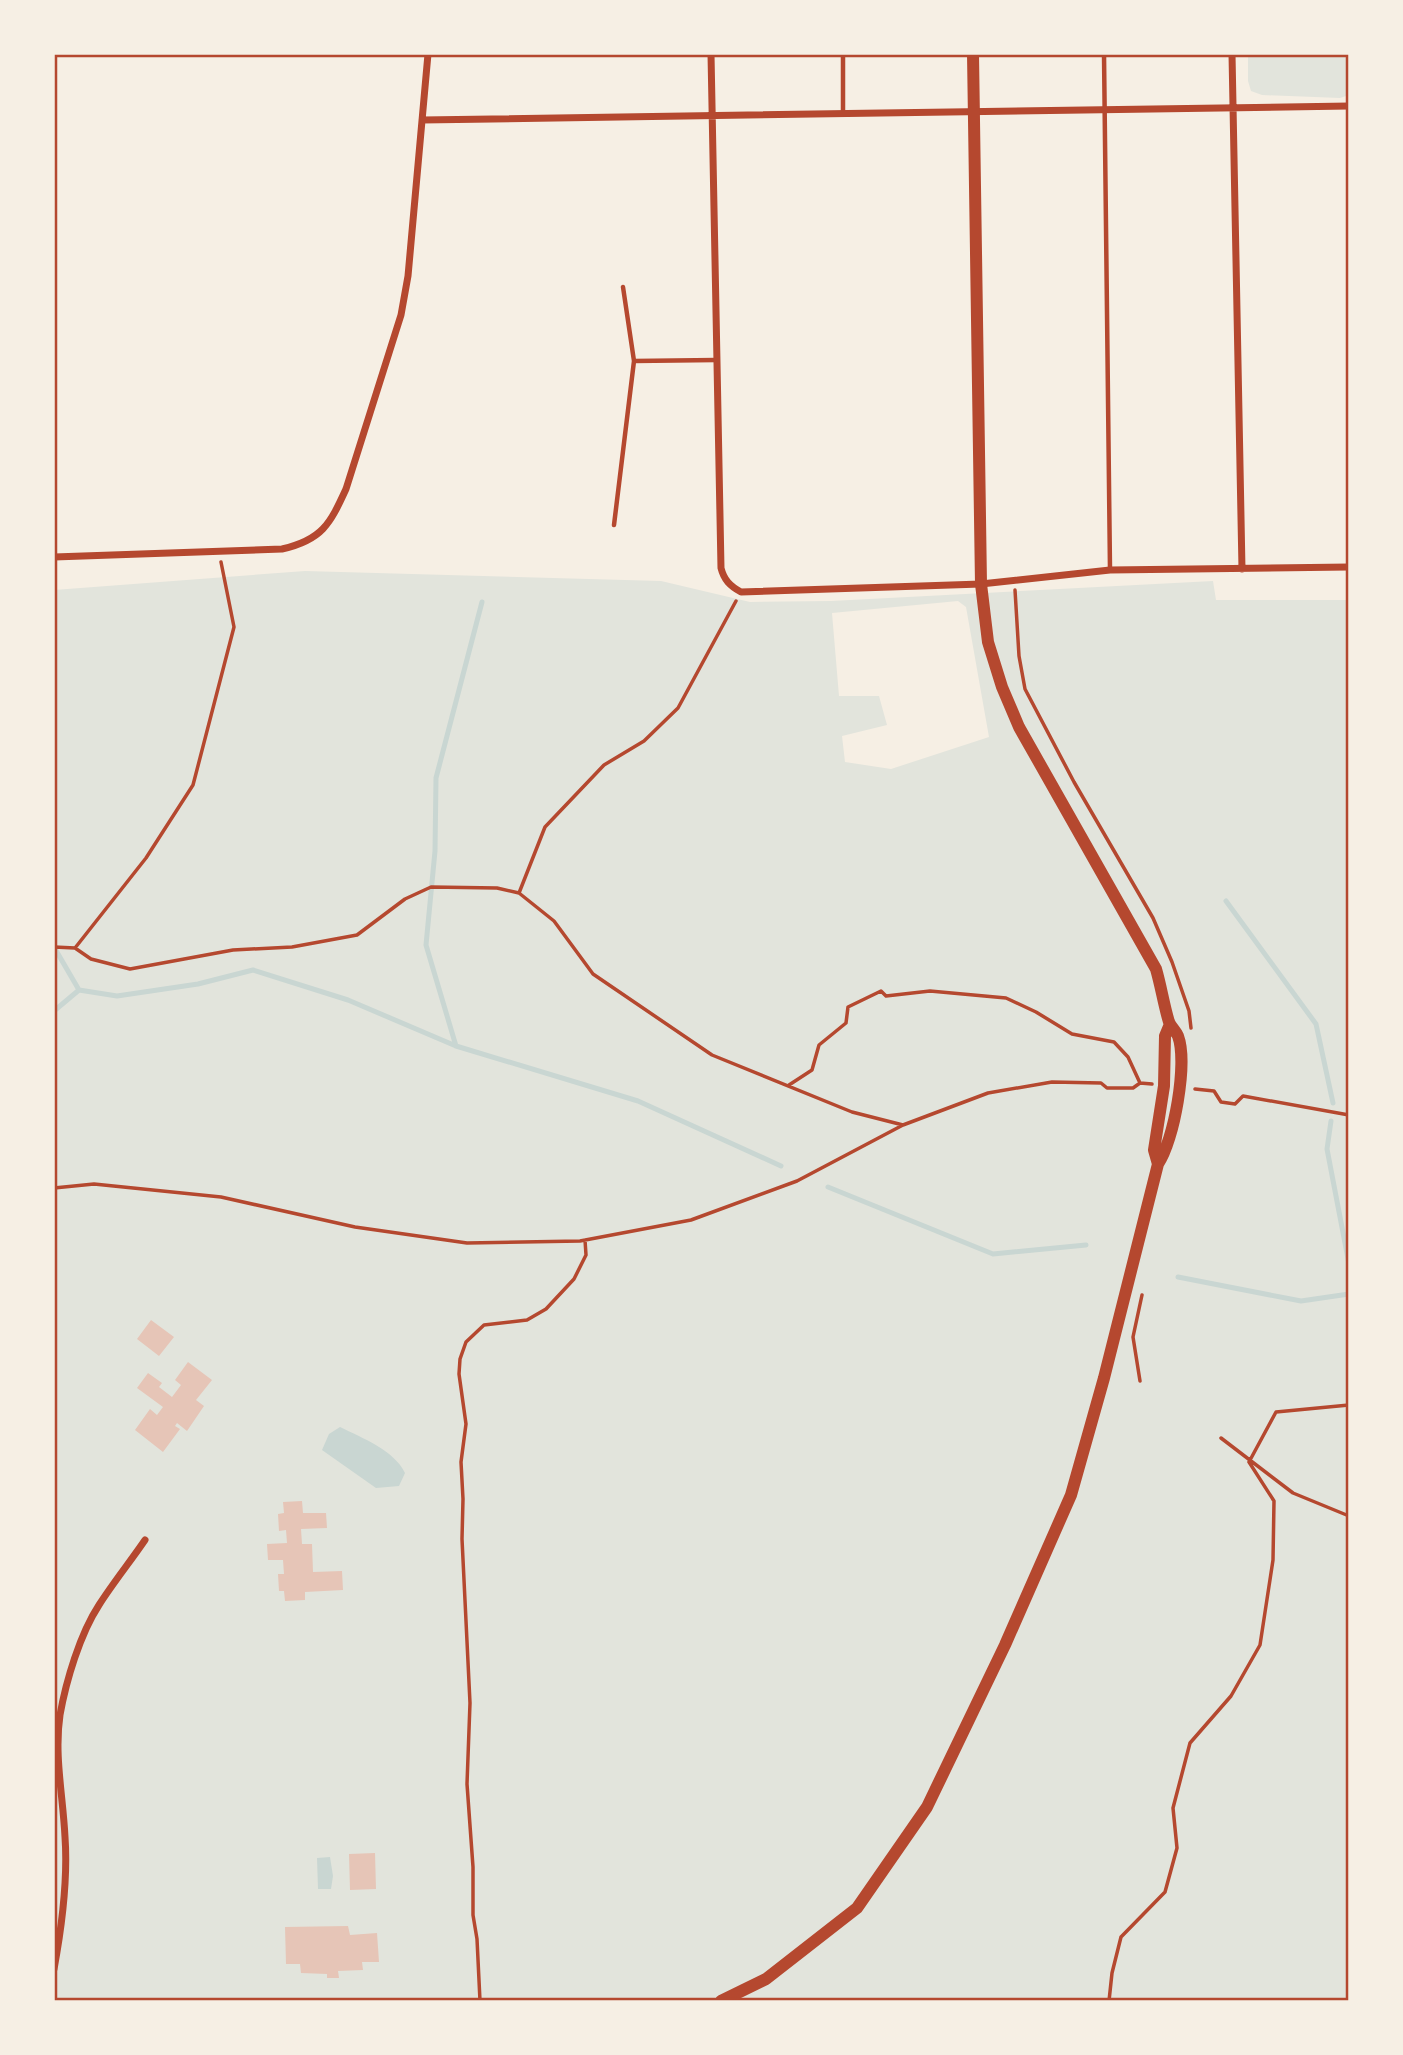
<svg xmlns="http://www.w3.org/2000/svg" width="1403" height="2055" viewBox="0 0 1403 2055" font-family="'Public Sans',sans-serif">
  <rect width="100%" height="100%" fill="#f6efe4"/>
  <path fill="#e2e4dc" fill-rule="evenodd" d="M1248,54H1349V95L1340,98L1262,95L1251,91L1248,81Z
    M305,571L661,581L750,602L831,601L1213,581L1216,600H1349V2001H54V590ZM958,601L966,607L989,737L891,769L845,762L842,736L887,725L879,696H839L832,613Z"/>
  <path fill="#c9d6d2" d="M340,1427C362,1438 394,1450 405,1473L399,1486L376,1488L322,1450L329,1434Z
    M330,1857L333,1876L331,1889H318L317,1858Z"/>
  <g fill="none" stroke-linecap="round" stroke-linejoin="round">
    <path stroke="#c9d6d2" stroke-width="5" d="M1226,901L1316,1024L1333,1103
      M54,947L79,990L117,996L198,984L253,970L348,1000L456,1046L638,1101L781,1166
      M54,1011L79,990
      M456,1046L426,945L435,851L436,778L482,602
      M1331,1121L1327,1149L1349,1264
      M828,1187L993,1254L1086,1245
      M1178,1277L1301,1301L1349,1294"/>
  </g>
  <path fill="#e6c5b7" d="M151,1320L174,1337L159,1356L137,1339Z
    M188,1362L212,1380L196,1400L204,1406L187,1431L177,1423L175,1426L180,1429L163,1452L135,1430L150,1409L157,1415L163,1407L137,1388L148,1373L162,1383L159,1387L172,1397L181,1385L175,1380Z
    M302,1501L303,1513H326L327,1528L301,1529L302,1544H312L313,1572L342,1571L343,1590L305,1592V1600L285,1601L284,1591H279L278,1574H284L283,1560H268L267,1544L287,1543L286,1530L279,1531L278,1514L284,1513L283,1502Z
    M375,1853L376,1889L350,1890L349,1854Z
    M348,1926L350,1935L377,1933L379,1962H362L363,1970L338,1971L339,1978H327V1974L301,1973L300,1964H286L285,1927Z"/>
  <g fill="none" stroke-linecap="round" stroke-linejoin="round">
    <path stroke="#b5482f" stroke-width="3.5" d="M1015,590L1019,656L1025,689L1074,782L1153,918L1172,962L1189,1011L1191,1028
      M519,893L545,827L604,765L644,741L678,708L736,601
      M54,947L75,948L91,959L130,969L233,950L292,947L357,935L405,899L431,887L497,888L519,893L554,921L593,974L712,1055L852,1112L903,1125
      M75,948L146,858L193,785L234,627L221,562
      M789,1085L812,1070L819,1045L846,1023L848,1007L881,991L886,996L930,991L1006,998L1036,1012L1072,1034L1114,1042L1128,1057L1140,1083
      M1195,1089L1214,1091L1221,1102L1235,1104L1243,1096L1349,1115
      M54,1188L94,1184L221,1197L355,1227L467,1243L580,1241L691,1220L797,1181L903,1125L988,1093L1052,1082L1101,1083L1107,1088H1133L1140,1083L1152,1084
      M1140,1381L1133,1337L1142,1295
      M1221,1438L1293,1493L1349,1516
      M1249,1462L1276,1412L1349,1405
      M480,2001L477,1939L473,1915V1867L467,1784L470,1703L462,1539L463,1499L461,1462L466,1424L459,1374L460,1359L466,1342L484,1325L527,1320L546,1309L574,1279L586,1255L585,1240
      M1109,2001L1112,1973L1121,1937L1165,1892L1177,1848L1173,1808L1190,1743L1231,1696L1260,1645L1273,1560L1274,1501L1249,1462"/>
    <path stroke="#b5482f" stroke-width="4.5" d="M843,54V113
      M1104,54L1110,570
      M623,287L634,361
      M614,525L634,361L716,360"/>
    <path stroke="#b5482f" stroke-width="7" d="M711,54L721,568C724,580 730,586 741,592L981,584L1110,570L1349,567
      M1232,54L1242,569
      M422,120L1349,106
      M54,557L282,549C322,540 330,524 346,489L401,315L408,276L428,54
      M54,1969C62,1926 68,1880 65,1837C63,1796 54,1755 60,1715C66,1681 80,1634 99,1605C113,1583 130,1562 145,1540"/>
    <path stroke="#b5482f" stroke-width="12" d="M1158,1164L1154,1150L1164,1086L1165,1036L1170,1024
      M721,2001L766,1979L857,1908L927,1807L1005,1645L1071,1495L1104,1378L1158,1164C1174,1141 1188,1063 1178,1036C1176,1031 1171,1027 1169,1022C1164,1006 1161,986 1156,969L1019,727L1002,687L988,642L981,584L973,54"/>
  </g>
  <rect width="1403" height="2055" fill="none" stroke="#f6efe4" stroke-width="112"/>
  <rect x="56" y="56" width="1291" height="1943" fill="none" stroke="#b5482f" stroke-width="2.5"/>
</svg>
